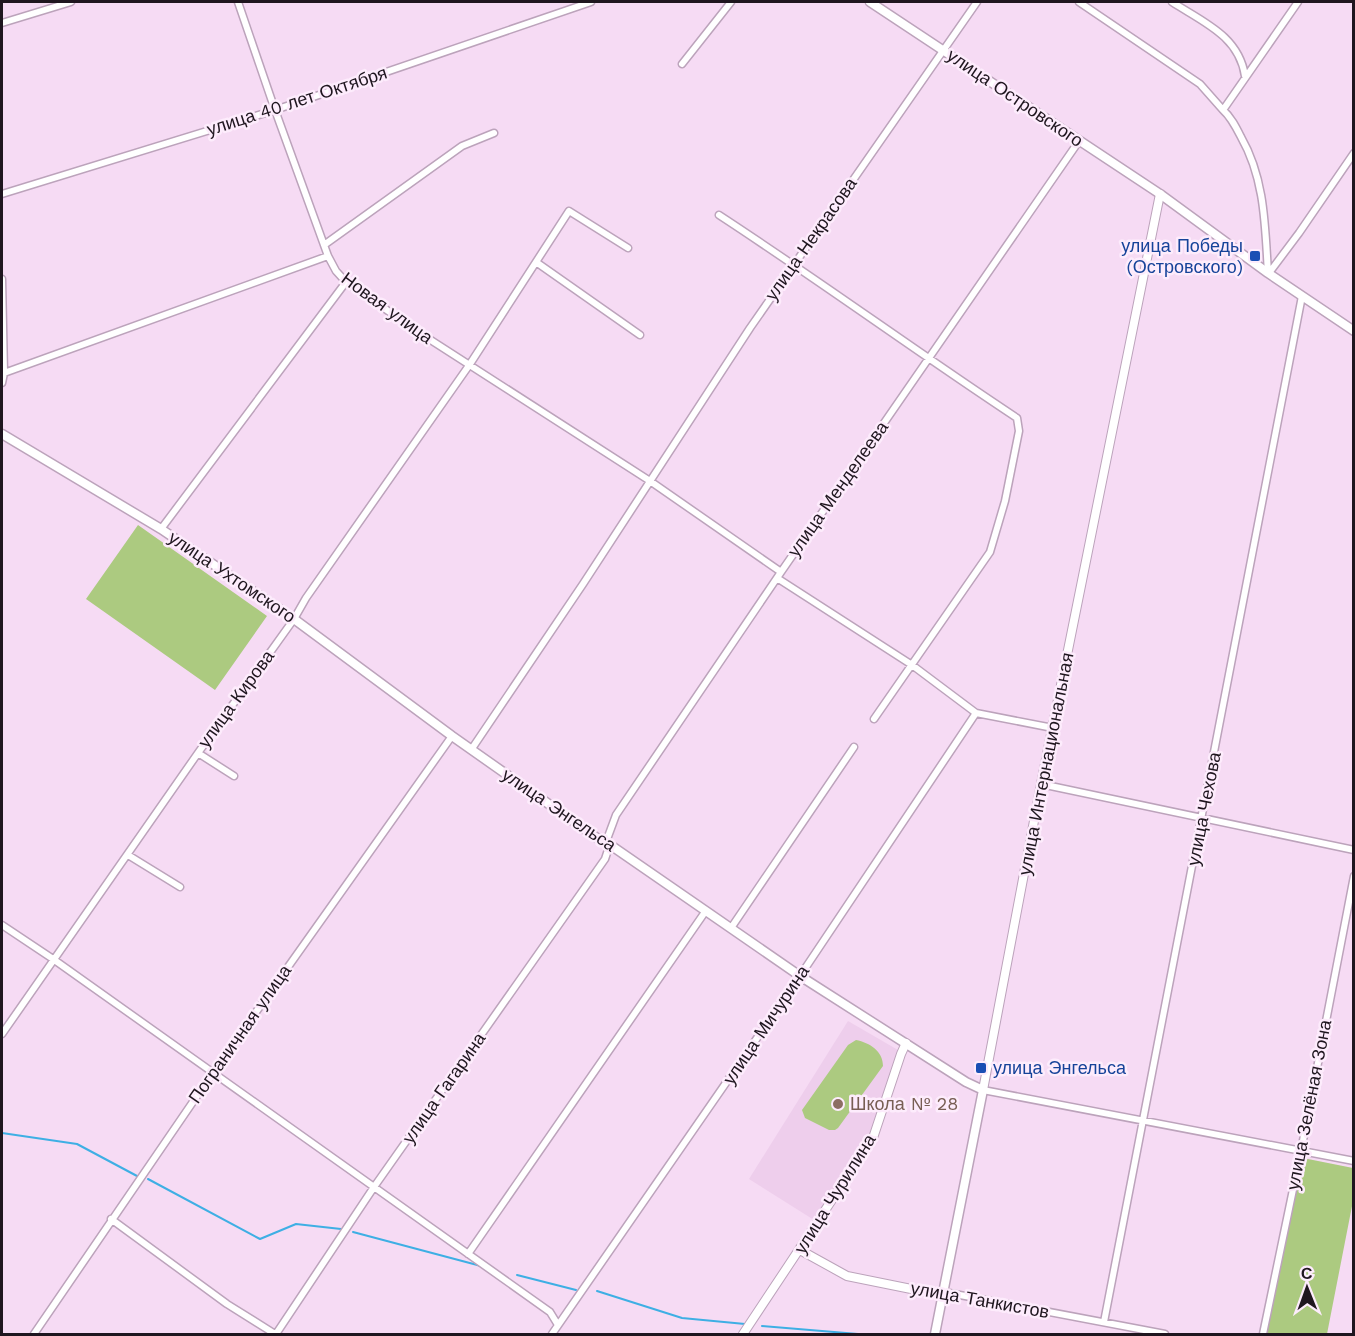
<svg xmlns="http://www.w3.org/2000/svg" width="1355" height="1336" viewBox="0 0 1355 1336" font-family="'Work Sans',sans-serif">
  <rect width="100%" height="100%" fill="#f6dbf4"/>
  <path fill="#eeceec" d="M848,1021L898,1050L871,1133L814,1220L749,1179Z"/>
  <path fill="#acca80" d="M138,525L267,616L215,690L86,599Z
    M856,1040C870,1043 883,1051 883,1066L838,1128L835,1130H829L805,1118L802,1110L848,1045Z
    M1303,1158L1353,1168V1201L1327,1334H1266Z"/>
  <g fill="none" stroke-linecap="round" stroke-linejoin="round">
    <path stroke="#3eafe4" stroke-width="2" d="M2,1133L77,1144L137,1176
      M148,1179L260,1239L296,1224L341,1229
      M353,1232L481,1266
      M517,1275L576,1290
      M597,1291L682,1318L745,1324
      M762,1326L858,1334"/>
    <defs>
      <path id="minor" d="M238,2L275,110L328,256L336,271L346,282L426,337L650,481L781,572
        M1079,2L1200,84L1223,110
        M1172,2C1203,22 1239,36 1245,76
        M2,23L71,2
        M682,64L731,2
        M2,194L275,110L591,2
        M719,215C820,281 917,352 1017,418L1019,431L1005,501L990,552L874,719
        M324,245L462,146L494,133
        M536,262L640,335
        M1268,273C1265,226 1265,179 1241,137C1236,127 1231,117 1223,110L1298,2
        M1269,273L1299,233L1354,153
        M2,279L4,373L2,383
        M4,373L328,256
        M161,529L346,282
        M777,578L912,665L976,713L1053,728
        M471,750L583,584L750,328L977,2
        M198,753L234,776
        M1041,784L1354,850
        M128,855L180,887
        M2,925L53,959L550,1312L558,1325
        M731,928L854,747
        M2,1034L198,753L294,619L306,598L470,364L569,211L628,248
        M983,1090L1354,1161
        M111,1219L227,1304L275,1334
        M468,1254L705,912
        M944,1292L1165,1334
        M1104,1322L1302,296
        M34,1334L212,1074L452,736
        M276,1334L374,1187L605,859L609,847L606,842L616,815L781,572L1079,141
        M552,1334L800,976L976,713
        M1263,1334L1301,1151L1354,876"/>
      <path id="tertiary" d="M983,1090L1041,784L1160,194
        M800,1250L847,1276L931,1293L944,1292
        M743,1334L873,1138L901,1054L906,1043"/>
      <path id="secondary" d="M870,2L1160,194L1268,273L1354,331
        M2,434L161,529L294,619L452,736L597,838L606,842L800,976L966,1082L983,1090L935,1334"/>
    </defs>
    <use href="#minor" stroke="#bca3bb" stroke-width="9"/>
    <use href="#tertiary" stroke="#bca3bb" stroke-width="10"/>
    <use href="#secondary" stroke="#bca3bb" stroke-width="11"/>
    <use href="#minor" stroke="#fff" stroke-width="6"/>
    <use href="#tertiary" stroke="#fff" stroke-width="8"/>
    <use href="#secondary" stroke="#fff" stroke-width="8"/>
  </g>
  <g fill="#1a4fb4" stroke="#fdecfc" stroke-width="2">
    <rect x="1249" y="250" width="12" height="12" rx="3"/>
    <rect x="975" y="1062" width="12" height="12" rx="3"/>
  </g>
  <circle fill="#8d6e63" stroke="#fdecfc" stroke-width="2" cx="838" cy="1104" r="6"/>
  <g text-anchor="middle" stroke-width="5" stroke-linejoin="round" paint-order="stroke">
    <g font-size="18" fill="#1f161f" stroke="#fdecfc">
      <text transform="translate(1015 98) rotate(34)" y="6">улица Островского</text>
      <text transform="translate(297 101) rotate(-18)" y="6">улица 40 лет Октября</text>
      <text transform="translate(811 239) rotate(-55)" y="6">улица Некрасова</text>
      <text transform="translate(387 308) rotate(36)" y="6">Новая улица</text>
      <text transform="translate(838 489) rotate(-55)" y="6">улица Менделеева</text>
      <text transform="translate(232 577) rotate(34)" y="6">улица Ухтомского</text>
      <text transform="translate(236 699) rotate(-54)" y="6">улица Кирова</text>
      <text transform="translate(1046 764) rotate(-79)" y="6">улица Интернациональная</text>
      <text transform="translate(1204 809) rotate(-79)" y="6">улица Чехова</text>
      <text transform="translate(559 810) rotate(34)" y="6">улица Энгельса</text>
      <text transform="translate(766 1025) rotate(-56)" y="6">улица Мичурина</text>
      <text transform="translate(240 1034) rotate(-55)" y="6">Пограничная улица</text>
      <text transform="translate(444 1088) rotate(-55)" y="6">улица Гагарина</text>
      <text transform="translate(1309 1105) rotate(-79)" y="6">улица Зелёная Зона</text>
      <text transform="translate(835 1194) rotate(-58)" y="6">улица Чурилина</text>
      <text transform="translate(980 1300) rotate(10)" y="6">улица Танкистов</text>
    </g>
    <g font-size="18" fill="#164399" stroke="#fdecfc" text-anchor="end">
      <text x="1243" y="252">улица Победы<tspan x="1243" dy="21">(Островского)</tspan></text>
      <text x="993" y="1074" text-anchor="start">улица Энгельса</text>
    </g>
    <g font-size="18" fill="#785e54" stroke="#fdecfc" text-anchor="start">
      <text x="850" y="1110">Школа № 28</text>
    </g>
  </g>
  <rect width="1355" height="1336" fill="none" stroke="#1f161f" stroke-width="6"/>
  <g transform="translate(1307 1288) rotate(359)" stroke="#fdecfc" stroke-width="4.5" paint-order="stroke">
  <path d="M0-4.5L10 22L0 15L-10 22Z" fill="#1f161f"/>
  <text y="-9" font-size="16" font-weight="bold" text-anchor="middle" fill="#1f161f">С</text>
  </g>
</svg>
